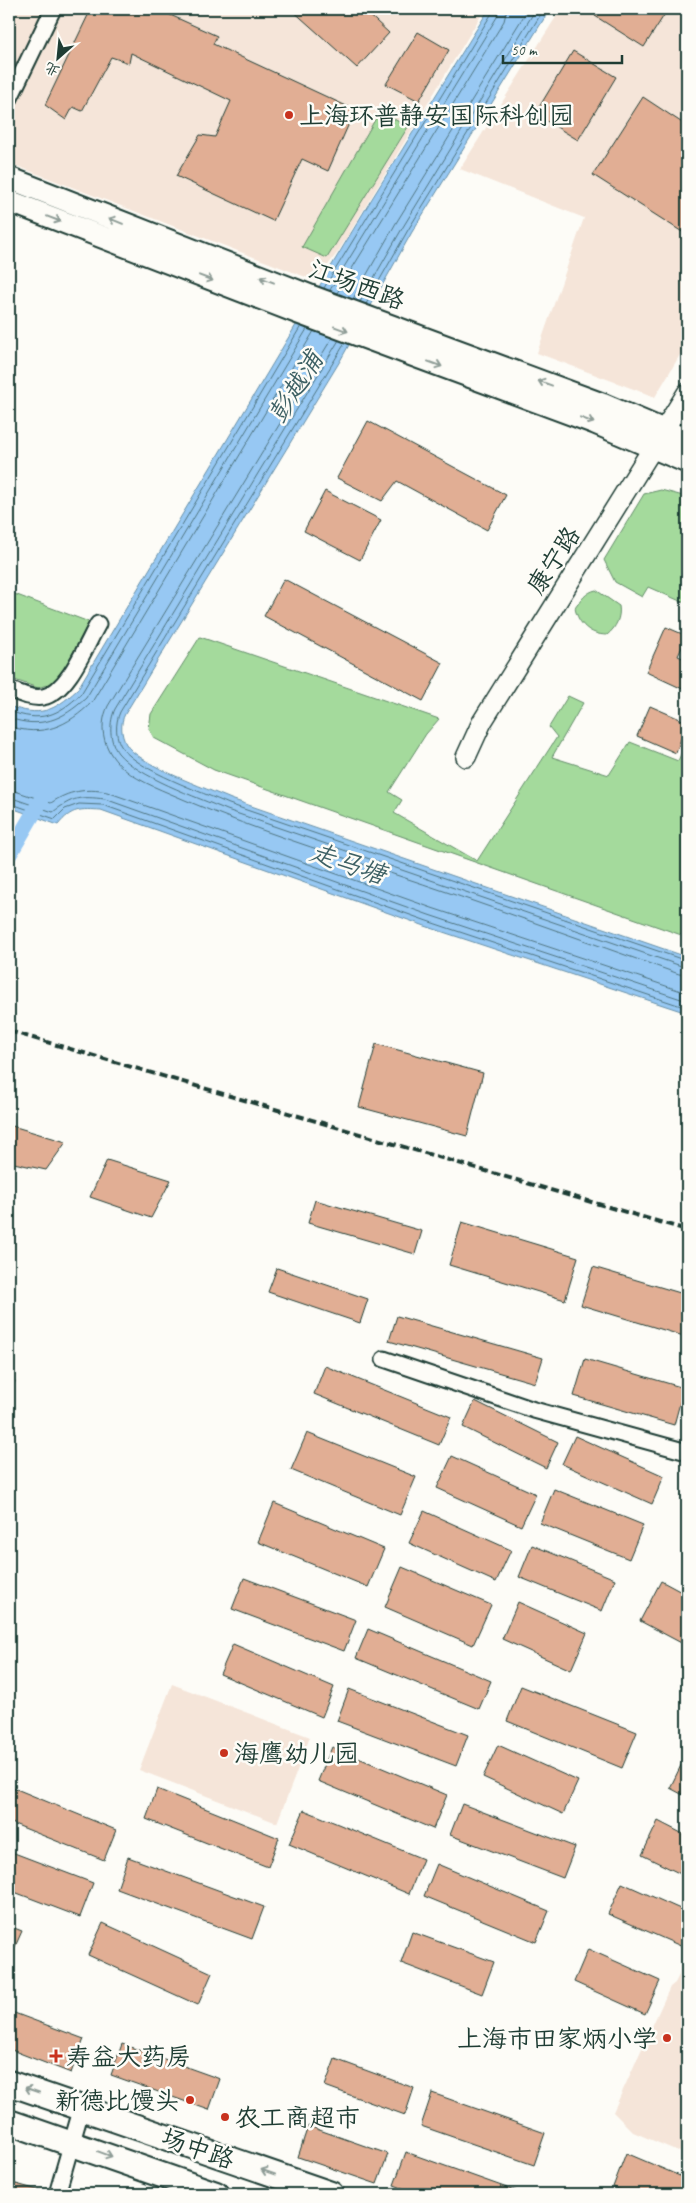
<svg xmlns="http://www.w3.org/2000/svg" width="696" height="2203" viewBox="0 0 696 2203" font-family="Caveat,'LXGW WenKai TC',sans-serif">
  <rect width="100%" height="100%" fill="#fdfcf7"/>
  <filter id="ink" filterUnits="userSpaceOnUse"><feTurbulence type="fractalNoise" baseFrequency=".02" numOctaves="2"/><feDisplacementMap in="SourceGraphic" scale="10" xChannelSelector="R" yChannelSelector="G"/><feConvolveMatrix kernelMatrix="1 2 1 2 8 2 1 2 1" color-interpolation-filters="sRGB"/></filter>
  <g filter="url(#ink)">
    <path fill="#f5e5d9" d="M9,9H485L338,252L316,281L9,163Z
      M561,9H687V343L655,397L537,353L584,218L460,169Z
      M172,1684L310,1737L277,1823L139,1770Z
      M680,1973L687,1974V2155L633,2132L613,2112L670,1987L675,1983Z"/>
    <path fill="#a4da9c" stroke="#628c68" d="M380,111L408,127L327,258L302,247Z
      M661,490L687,497V604L648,587L642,597L615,582L604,560L644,494Z
      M596,590L619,606C621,617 616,628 607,635C590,635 578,624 575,608C581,600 586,592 596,590Z
      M9,592L89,622L58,681L38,688L9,678Z
      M200,637L439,719L426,734L389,792L402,800L394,813L477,861L557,737L549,727L568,696L583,703L552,757L609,775L630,742L678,761L687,740V937L214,770L154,738L149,729L151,714Z"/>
    <path fill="#97c8f3" stroke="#6790a7" d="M489,9H550L412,232L340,361L125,714C120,723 121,735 126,744C137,764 208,789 231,799L687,957V1013L425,926L101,810C80,809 72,808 58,825L9,807V706C40,717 53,712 77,690L368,205Z"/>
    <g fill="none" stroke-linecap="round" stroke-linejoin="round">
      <path stroke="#4f7580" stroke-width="1" d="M324,288L492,13L493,9
        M330,290L497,17L499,9
        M337,293L504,21L507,9
        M353,299L396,223L528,9
        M360,302L403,227L536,9
        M366,304L408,230L544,9
        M332,338L108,706C97,729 105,753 124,769C139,782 167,792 185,800C251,828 319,850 387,872C485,904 582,940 679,974L687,975
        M339,340L115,709C109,722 109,741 118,753C138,777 197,797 227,810L687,968
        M345,343L120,712C115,723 115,739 123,749C140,771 202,792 229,804L687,961
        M9,711C41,723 57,716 81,694L301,326
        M9,718C41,729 62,720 86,698L307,329
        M9,726C42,738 68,726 92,702L314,331
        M9,789L51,803C68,791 86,788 107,792L432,908L687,993
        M9,797L53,812C73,797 80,796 105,799L429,915L687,1001
        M9,803L55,819L65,809L79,804L103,805L427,921L687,1008"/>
      <path stroke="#97c8f3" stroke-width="16" d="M9,855L43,797"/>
    </g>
    <path fill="#e1ae94" stroke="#1f3d34" d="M91,9H157L217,36L213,44L355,110L328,171L302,159L273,221L176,176L200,135L215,137L231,101L131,53L129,63L111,57L82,111L73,107L66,120L45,105Z
      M291,9H363L389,33L357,68Z
      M600,9H668L644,47L595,16Z
      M418,32L449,50L419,101L386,84Z
      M573,51L616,77L578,140L535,114Z
      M643,97L687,126V235L593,175Z
      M368,421L506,495L487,530L397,481L382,501L337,478Z
      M325,491L381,520L360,560L304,531Z
      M284,579L443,663L423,701L264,616Z
      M666,627L687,636L678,656L687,660V691L646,672Z
      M650,706L687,722L676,753L637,736Z
      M376,1044L483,1073L467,1136L359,1107Z
      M9,1125L66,1142L46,1170L9,1162Z
      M107,1160L171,1180L151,1218L90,1197Z
      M315,1200L422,1231L415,1254L308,1223Z
      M462,1222L578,1257L565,1300L449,1265Z
      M593,1267L687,1295V1337L581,1305Z
      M277,1268L368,1299L360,1323L268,1292Z
      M397,1316L543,1358L535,1383L389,1341Z
      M585,1359L684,1388L674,1425L574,1396Z
      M325,1366L451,1417L439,1445L314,1394Z
      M9,1379L15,1381L9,1395Z
      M475,1401L558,1442L546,1468L463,1427Z
      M307,1433L416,1477L400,1515L291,1470Z
      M575,1436L664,1476L652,1504L562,1464Z
      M452,1456L536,1494L521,1526L437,1488Z
      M554,1489L643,1525L629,1559L540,1523Z
      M274,1503L384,1549L368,1587L258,1542Z
      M424,1511L511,1550L496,1582L409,1543Z
      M532,1545L615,1579L602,1611L519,1577Z
      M402,1567L491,1605L473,1645L385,1607Z
      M244,1578L356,1620L344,1651L232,1609Z
      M661,1581L687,1595V1646L640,1621Z
      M518,1602L587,1633L571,1670L502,1639Z
      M368,1629L491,1681L479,1709L356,1658Z
      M233,1644L334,1687L322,1717L220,1674Z
      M521,1686L637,1732L622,1768L507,1721Z
      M349,1689L468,1735L456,1766L337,1721Z
      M498,1745L578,1781L563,1814L483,1777Z
      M332,1747L447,1795L433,1829L318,1781Z
      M687,1753V1797L670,1788Z
      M9,1786L116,1830L104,1860L9,1822Z
      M157,1789L279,1838L268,1867L146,1819Z
      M462,1804L575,1847L563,1878L450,1835Z
      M304,1810L423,1859L409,1894L289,1844Z
      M658,1821L687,1836V1877L642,1855Z
      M9,1851L93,1883L80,1917L9,1890Z
      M128,1857L264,1907L252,1939L117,1889Z
      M437,1864L549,1911L536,1942L424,1896Z
      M622,1883L687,1912V1937L683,1947L608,1914Z
      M103,1923L212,1973L198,2005L88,1955Z
      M9,1926L22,1931L10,1958L9,1957Z
      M412,1932L494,1962L482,1994L401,1963Z
      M588,1949L660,1981L645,2014L574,1982Z
      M9,2011L84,2039L71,2073L9,2049Z
      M122,2044L220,2079L209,2110L111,2075Z
      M335,2059L414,2088L405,2115L325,2086Z
      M432,2093L545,2133L534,2165L421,2126Z
      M308,2126L388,2154L377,2184L298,2157Z
      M406,2152L524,2194H419L394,2185Z
      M626,2153L687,2179V2194H631L613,2187Z
      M9,2182L38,2190L36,2194H9Z"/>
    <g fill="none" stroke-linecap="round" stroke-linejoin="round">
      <defs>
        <path id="minor" d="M9,100L53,9
          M9,689C19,693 31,699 43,697C68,692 86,645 98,624
          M384,1359L534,1410L687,1452
          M57,2194L82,2107"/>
        <path id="tertiary" d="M466,757L482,722L687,393"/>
        <path id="secondary" d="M9,178L313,297L602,404L687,440
          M9,201L296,312L595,423L687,462"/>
        <path id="primary" d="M9,2083L331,2194
          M9,2122L216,2194"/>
      </defs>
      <use href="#minor" stroke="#1f3d34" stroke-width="19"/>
      <use href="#tertiary" stroke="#1f3d34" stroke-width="22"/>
      <use href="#secondary" stroke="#1f3d34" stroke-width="25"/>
      <use href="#primary" stroke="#1f3d34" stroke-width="28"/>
      <use href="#minor" stroke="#fdfcf7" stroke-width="15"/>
      <use href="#tertiary" stroke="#fdfcf7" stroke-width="19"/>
      <use href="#secondary" stroke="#fdfcf7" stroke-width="21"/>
      <use href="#primary" stroke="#fdfcf7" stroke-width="24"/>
      <path stroke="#1f3d34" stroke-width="4" stroke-dasharray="8 4" stroke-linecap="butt" d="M9,1031L687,1230"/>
    </g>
    <defs><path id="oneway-shaft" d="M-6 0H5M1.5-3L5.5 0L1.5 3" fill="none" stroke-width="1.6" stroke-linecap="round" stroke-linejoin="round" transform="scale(1.25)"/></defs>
    <g stroke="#8e9c96">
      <use href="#oneway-shaft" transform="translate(54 219) rotate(21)"/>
      <use href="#oneway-shaft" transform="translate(116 221) rotate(-158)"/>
      <use href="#oneway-shaft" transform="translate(206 278) rotate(21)"/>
      <use href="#oneway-shaft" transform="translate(267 280) rotate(-159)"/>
      <use href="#oneway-shaft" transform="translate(341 329) rotate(20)"/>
      <use href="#oneway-shaft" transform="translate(435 364) rotate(20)"/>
      <use href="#oneway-shaft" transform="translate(545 383) rotate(-160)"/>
      <use href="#oneway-shaft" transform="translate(587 420) rotate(21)"/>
      <use href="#oneway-shaft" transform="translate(32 2090) rotate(-161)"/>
      <use href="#oneway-shaft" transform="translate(105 2154) rotate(20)"/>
      <use href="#oneway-shaft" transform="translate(268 2172) rotate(-161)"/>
    </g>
  </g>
  <g fill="#c8321e" stroke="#fdfcf7" stroke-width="2">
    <circle cx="289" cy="115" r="5"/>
    <circle cx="224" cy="1753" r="5"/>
    <circle cx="667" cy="2038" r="5"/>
    <path d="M53.5 2048.5h5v5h5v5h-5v5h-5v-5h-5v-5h5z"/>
    <circle cx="190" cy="2100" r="5"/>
    <circle cx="225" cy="2117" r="5"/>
  </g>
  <g text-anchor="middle" stroke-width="5" stroke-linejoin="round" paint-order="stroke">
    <g font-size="25" fill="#1f3d34" stroke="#fdfcf7" text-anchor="start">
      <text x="299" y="124">上海环普静安国际科创园</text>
      <text x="234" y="1762">海鹰幼儿园</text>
      <text x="657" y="2047" text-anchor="end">上海市田家炳小学</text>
      <text x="66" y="2065">寿益大药房</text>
      <text x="180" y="2109" text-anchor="end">新德比馒头</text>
      <text x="235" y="2126">农工商超市</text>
    </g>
    <g font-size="25" fill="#1f3d34" stroke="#fdfcf7">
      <text transform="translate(357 284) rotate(20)" y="9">江场西路</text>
      <text transform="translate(553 560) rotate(-57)" y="9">康宁路</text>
      <text transform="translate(198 2148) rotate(19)" y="9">场中路</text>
    </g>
    <g font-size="26" font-style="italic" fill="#3d6064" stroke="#fdfcf7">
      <text transform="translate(295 387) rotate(-58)" y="9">彭越浦</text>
      <text transform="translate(348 863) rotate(19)" y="9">走马塘</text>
    </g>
  </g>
  <rect width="696" height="2203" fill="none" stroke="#fdfcf7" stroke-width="30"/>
  <rect x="15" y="15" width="666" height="2173" fill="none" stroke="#1f3d34" stroke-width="2" filter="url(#ink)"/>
  <g transform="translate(58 58) rotate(207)" stroke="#fdfcf7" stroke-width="4" paint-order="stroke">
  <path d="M0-4L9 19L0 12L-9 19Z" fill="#1f3d34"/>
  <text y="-8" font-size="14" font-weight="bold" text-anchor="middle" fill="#1f3d34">北</text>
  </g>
  <path d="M503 55v8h119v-8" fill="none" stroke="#1f3d34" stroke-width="2.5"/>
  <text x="511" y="55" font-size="15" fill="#1f3d34" stroke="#fdfcf7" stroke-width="4" paint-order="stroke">50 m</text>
</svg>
